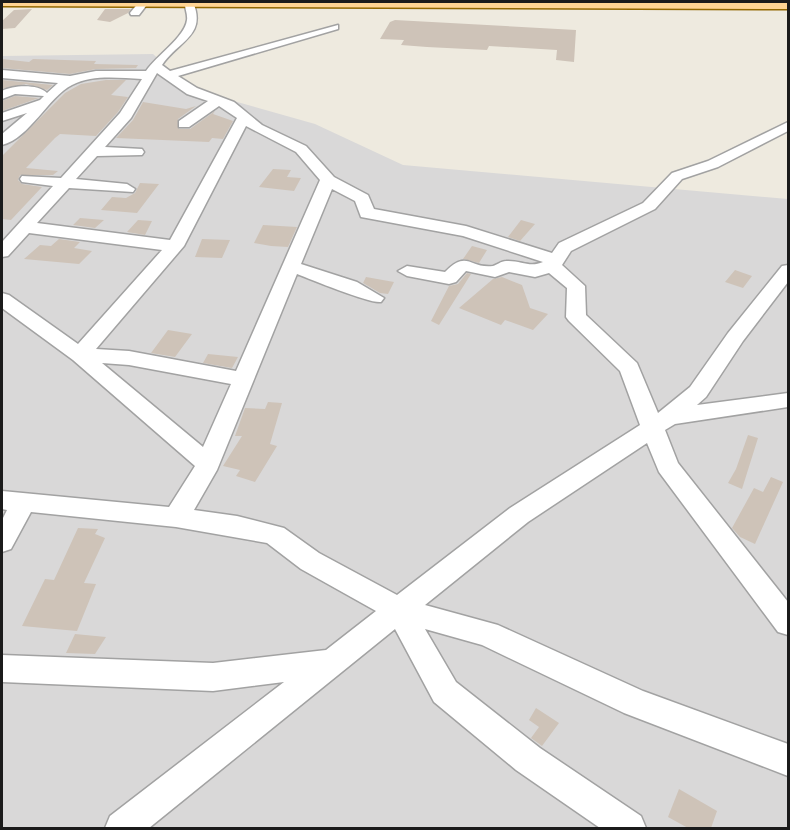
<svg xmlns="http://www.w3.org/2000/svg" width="790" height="830" viewBox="0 0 790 830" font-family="'Fira Sans',sans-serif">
  <rect width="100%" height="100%" fill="#eeeadf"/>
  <path fill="#d9d8d8" d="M153,54L191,89L315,124L403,165L788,199V828H2V56Z"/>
  <path fill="#cec3b8" d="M32,9L15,28L2,29V21L14,10Z
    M105,9H131L128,13L110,22L97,20Z
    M395,20L576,30L574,62L556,60L557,50L489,46L487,50L427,47L401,45L404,40L380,39L390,22Z
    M2,59L29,62L33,59L96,61L94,64L138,65L136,68H138L96,69L70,74L2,68Z
    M2,80L53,85L47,90L26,84L2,89Z
    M106,80H126L111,95L128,97L118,112L96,136L60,134L55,138L26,168L58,171L53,175H20L18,180L22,184L42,187L11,220L2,219V156L65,93L81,84Z
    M15,96L39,98L2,111V101Z
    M143,102L186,109L196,106L178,119L179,129H190L215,111L213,114L233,121L223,139L212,138L209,142L116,138L133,120Z
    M273,169L291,170L287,177L301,178L294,191L259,187Z
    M140,183L159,184L137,213L101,210L112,197L126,198L135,193Z
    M80,218L104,220L95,228L73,225Z
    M138,220L152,221L145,235L127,232Z
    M521,220L535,224L520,241L508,237Z
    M263,225L297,227L288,247L271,246L254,243Z
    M59,239L80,242L74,248L92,251L79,264L24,259L40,245L51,246Z
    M202,239L230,240L222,258L195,257Z
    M472,246L487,250L479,263L463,259Z
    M735,270L752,276L743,288L725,282Z
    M467,273L471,274L439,325L431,321L449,286L458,284Z
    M366,277L394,282L388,294L380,293L363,283Z
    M502,277L522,285L530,308L548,314L533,330L505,320L501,325L459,308L493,279Z
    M168,330L192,334L175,357L151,353Z
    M208,354L238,357L232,368L203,363Z
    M268,402L282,403L270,444L277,446L255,482L236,476L240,470L223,466L242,436H235L245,408L265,409Z
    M748,435L758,438L742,489L728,483L736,469Z
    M771,477L783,482L755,544L740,537L732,528L754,488L763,492Z
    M78,528L98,529L95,534L105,538L84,583L96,584L77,631L22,626L45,579L54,580Z
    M75,634L106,637L95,654L66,653Z
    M536,708L559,723L542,746L531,738L539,727L529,720Z
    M679,789L717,811L711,828H688L668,817Z"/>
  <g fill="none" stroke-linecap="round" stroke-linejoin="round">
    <defs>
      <path id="minor" d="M139,2H149L139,15H131L130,13Z
        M185,2H193C207,36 178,41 162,65L170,71L338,25V29L178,76L197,88L234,102L262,125L306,146L334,177L368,195L374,209L466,226L552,253L559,243L643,203L672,173L708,161L788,122V131L718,167L682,179L655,209L571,251L562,265L585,286L586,315L637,363L658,413L690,387L728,333L782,266L788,265V282L743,341L706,397L697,405L788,393V407L675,424L665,430L678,463L788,602V635L778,632L659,472L647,443L528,522L425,605L498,625L643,691L788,744V776L624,713L482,645L425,629L456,682L540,748L641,816L646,828H600L516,770L434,702L395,629L149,828H105L110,816L284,682L213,691L2,682V655L213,663L326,650L376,611L301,569L267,543L176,527L31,512L11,549L2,552V520L7,510L2,509V491L169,507L195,466L73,360L2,308V293L9,295L78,344L162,250L29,233L8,256L2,257V242L53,186L22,182L20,179L22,176L61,178L120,113L142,79C119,78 93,74 72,85C48,97 30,138 2,145V134L27,113L2,121V113L40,100L44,96L15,94L2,99V91C14,85 38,84 47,93L58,83L2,78V70L70,76L96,71H146C156,56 185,37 187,20C188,14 184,7 185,2ZM157,73L187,94L208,101L179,121V127H189L219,106L237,118L170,240L37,223L69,188L133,192L135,189L127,184L76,179L97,156L142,155L144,152L142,149L105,147L131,118ZM246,126L296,152L320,180L236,371L129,351L96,349L184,246ZM332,189L355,201L361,217L463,236L543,262C529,268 521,260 506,261C501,261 497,265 493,266C469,269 468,249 445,272L407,266L398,271L407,276L449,284L456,282L466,271L495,277L509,272L535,277L549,273L567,288L566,317L569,321L620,371L640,425L510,508L397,595L319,553L284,528L237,516L194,510L217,470L297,274C312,280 371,304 381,302L384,298L357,282L301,264ZM102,363L129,365L231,384L203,447Z"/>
      <path id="major" d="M2,2H788V9L2,6Z"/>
    </defs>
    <use href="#minor" stroke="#a2a2a2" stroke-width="3"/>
    <use href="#major" stroke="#926700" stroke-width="3"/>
    <use href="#minor" fill="#fff" fill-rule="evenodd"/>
    <use href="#major" fill="#ffd493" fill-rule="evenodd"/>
  </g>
  <rect width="790" height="830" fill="none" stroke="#1b1b1b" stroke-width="6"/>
</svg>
